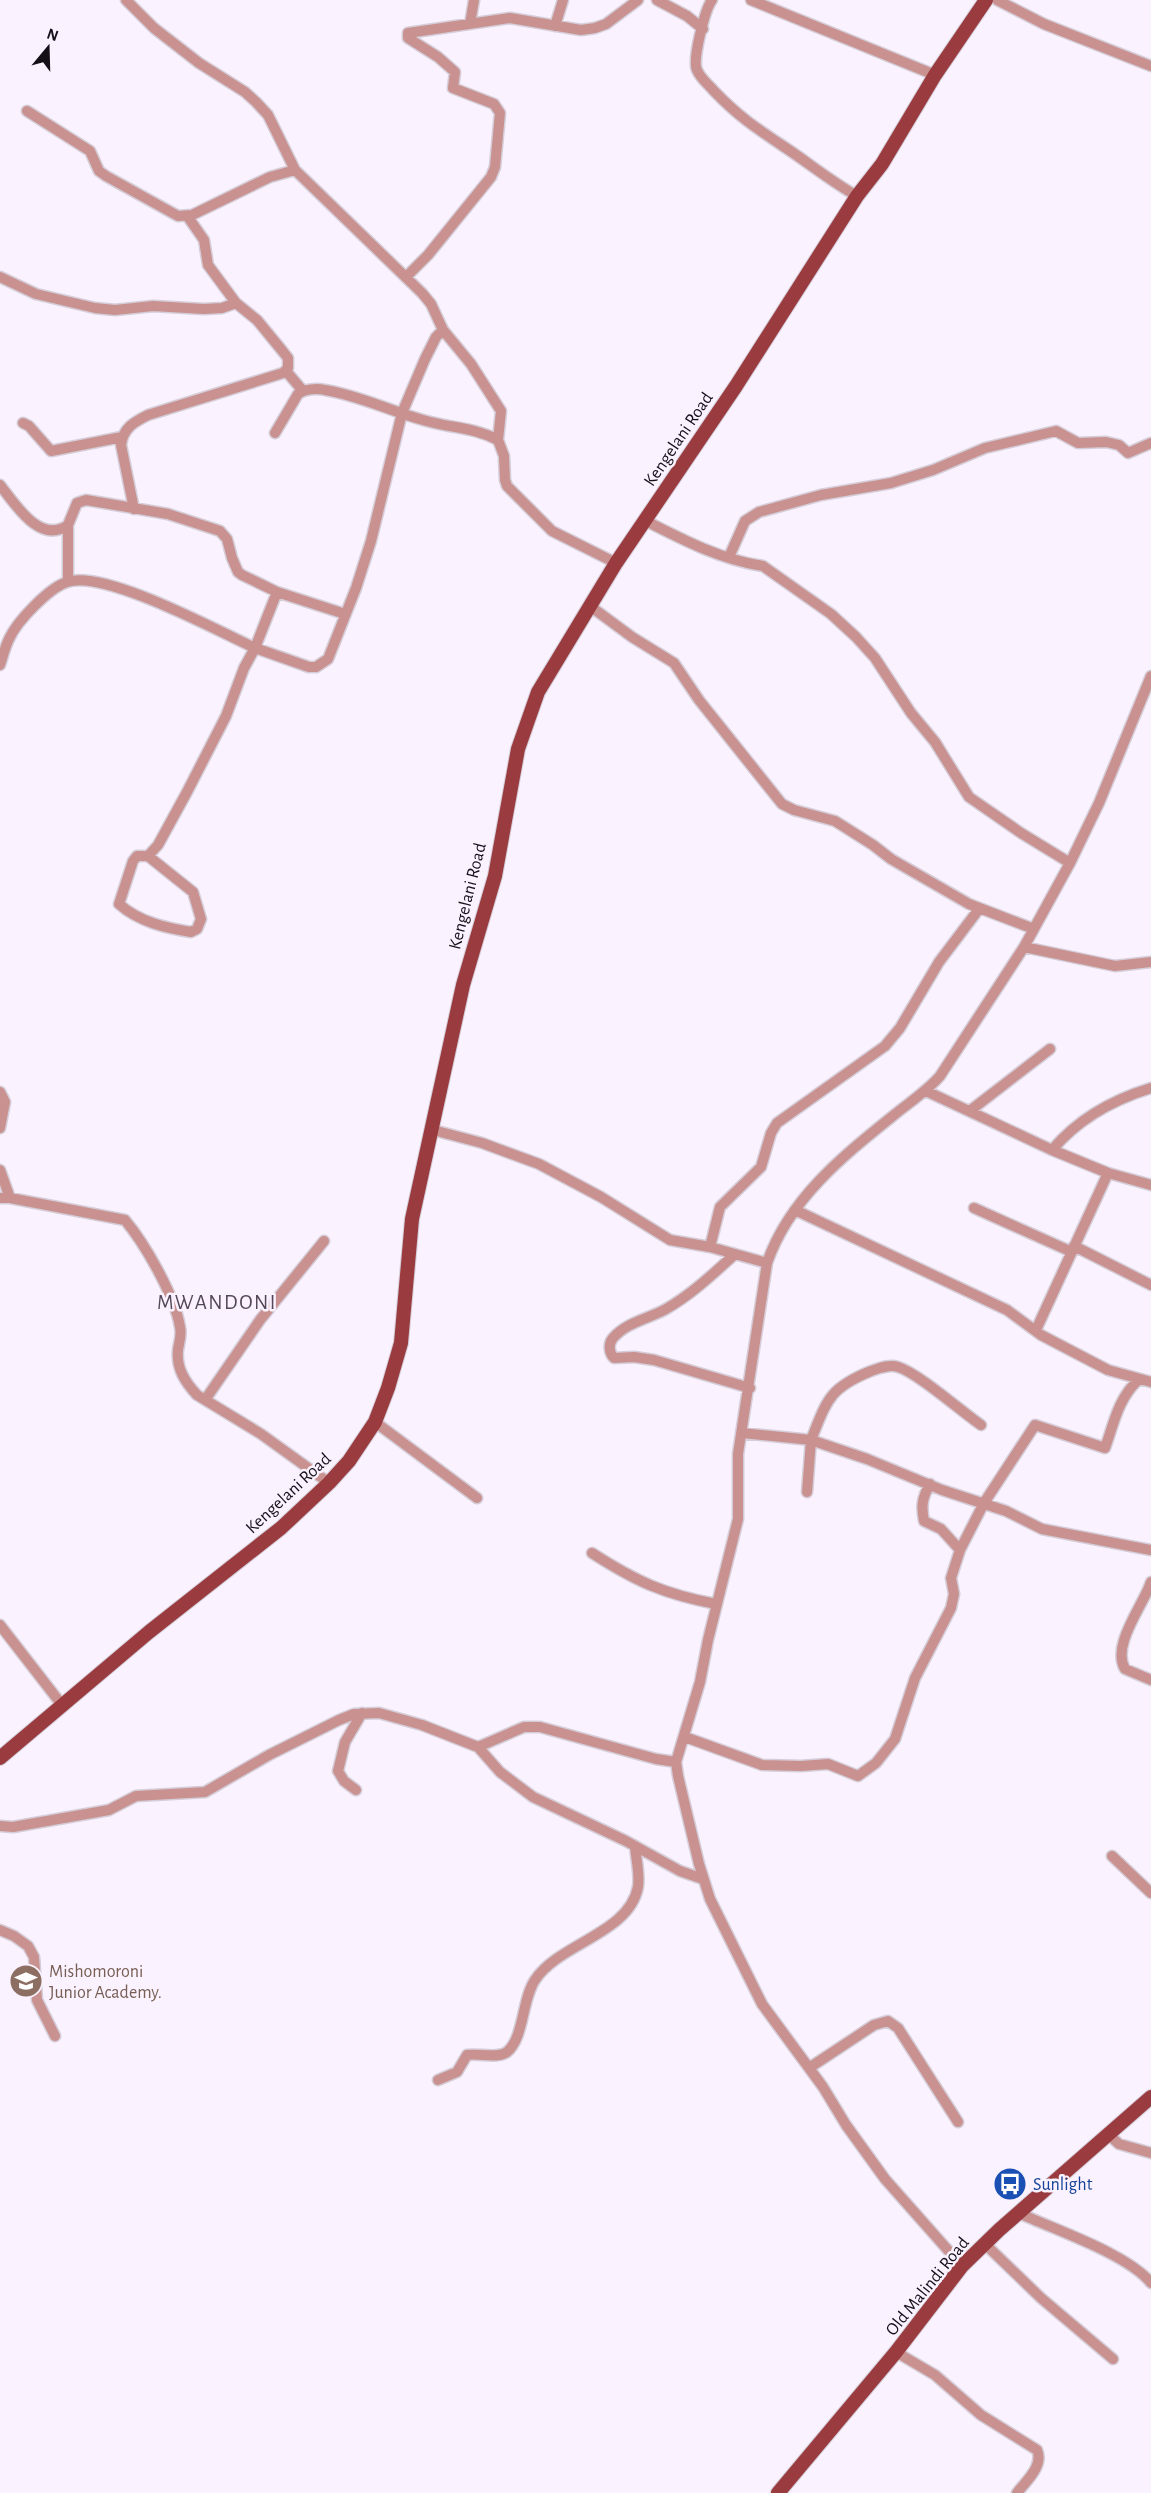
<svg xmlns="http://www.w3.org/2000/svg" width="1151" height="2493" viewBox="0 0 1151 2493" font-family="'Alegreya Sans',sans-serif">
  <rect width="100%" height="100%" fill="#faf2fe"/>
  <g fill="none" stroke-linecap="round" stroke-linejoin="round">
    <defs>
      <path id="minor" d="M126,0L154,28L199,63L245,92L256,102L268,115L295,170L422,293L431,304L443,330L471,364L501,411L498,440
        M657,0L687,16L703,29
        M712,0C705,9 692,60 697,70C700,78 709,85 714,91C739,117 756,128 786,148C810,164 832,182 857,196
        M751,0L935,75
        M997,0L1044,24L1151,66
        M470,24L474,0
        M555,26L563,0
        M27,111L90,151L99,171L106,176L178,216L192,215L270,177L295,170
        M188,217L204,240L208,265L236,303
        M0,277L36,294L95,308L115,310L153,306L204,309L222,308L236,303L257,320L280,348L288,358V368L283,373L148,415C134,422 123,428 121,445L134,509
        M406,277L428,255L491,177L495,167L500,113L494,104L453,88L455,72L438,57L408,38V33L510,18L581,30L595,28L606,24L638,0
        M286,371L303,391
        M23,423L29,426L51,451L122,437
        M275,433L298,394C305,389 317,388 325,390C358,395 390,411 423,420C449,428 474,427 498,440L504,456L505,480L507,486L552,531L616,563
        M0,485C15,504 40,545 68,525
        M646,521C683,540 722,560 763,566L831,614L856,637L875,658L911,713L935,742L969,797L1021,833L1070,863
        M729,557L745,521L759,512L821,495L891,483L933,470L985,448L1056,431L1078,443L1106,442L1119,445L1128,453L1151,443
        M68,581V525L77,503L86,500L168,514L220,531L227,539L232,558L238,572L242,575L277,592L345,614
        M277,592L255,648L309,667H316L328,659L356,588L371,541L402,413L425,359L436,337L443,330
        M590,606L632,637L674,663L699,700L782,804L794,810L835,821L873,845L891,859L969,904L1034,929
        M0,665C3,656 5,647 9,639C17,621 49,588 67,582C104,569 218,631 255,648L244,668L226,716L187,792L158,845L148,856
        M137,856H148L193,892L201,919L197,929L191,932C166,928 139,922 119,904L133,861Z
        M1024,947L1115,966L1151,962
        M926,1091L1052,1150L1108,1173L1036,1330
        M0,1092L5,1102L0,1128
        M971,1110L1050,1049
        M433,1130L482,1143L539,1164L601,1197L670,1240L710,1247L767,1263
        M1052,1150C1078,1119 1112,1100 1151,1088
        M0,1170L10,1198
        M1108,1173L1151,1185
        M0,1198H10L125,1220C145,1244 175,1296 180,1327C182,1335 179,1342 178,1350C176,1368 185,1382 197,1395L261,1434L329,1483
        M974,1208L1072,1252
        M795,1210L1007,1310L1041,1335L1108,1370L1151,1382
        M1074,1246L1151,1285
        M710,1247L720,1207L761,1167L771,1133L777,1123L885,1046L900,1028L939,962L979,909
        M735,1254C713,1274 692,1294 666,1309C648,1319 627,1322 613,1338C608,1344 609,1353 614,1358L634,1357L654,1360L750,1388
        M205,1400L260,1320L324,1241
        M375,1422L477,1498
        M742,1433L811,1440C827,1400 829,1388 871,1371C880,1368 890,1364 898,1367C918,1373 962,1412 981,1425
        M930,1484C922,1498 921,1506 924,1521L941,1529L960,1550
        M807,1492L811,1440L867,1459L942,1490L1006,1511L1042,1529L1151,1550
        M592,1553C637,1582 664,1594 716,1604
        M1151,1582C1143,1606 1111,1645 1125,1669L1151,1680
        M0,1625L62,1705
        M685,1737L762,1765L801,1766L828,1764L858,1776L876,1763L895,1739L915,1678L951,1608L954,1594L951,1578L960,1550L984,1503L1035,1425L1105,1448C1114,1423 1118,1399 1138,1380
        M478,1747L524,1727H540L656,1759L676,1762
        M356,1790L344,1781L338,1771L345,1742L362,1713
        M0,1826L13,1827L109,1810L136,1796L205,1792L269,1755L339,1720L354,1714L379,1713L422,1725L478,1747L500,1772L533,1797L626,1841L680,1871L703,1879
        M1112,1856L1151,1893
        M0,1930L14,1936L28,1946L34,1957L37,2000L55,2036
        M809,2068L874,2025L888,2021L898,2028L958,2122
        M438,2080L457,2072L467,2055C479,2053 498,2059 507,2052C524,2038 522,1999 535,1980C559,1943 629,1934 638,1887C640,1874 636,1859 635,1846
        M1109,2135L1119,2144L1151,2153
        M1019,2213C1055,2230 1128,2254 1151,2283
        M985,2244L1041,2298L1113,2359
        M962,2266L885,2179L846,2125L823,2087L762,2004L710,1899L699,1864L678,1776L676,1762L700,1682L708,1640L738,1519V1454L767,1263C789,1199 843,1156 894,1115C910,1102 927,1091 940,1076L1024,947L1070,863L1099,803L1151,676
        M896,2352L935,2375L981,2415L1037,2450C1044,2466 1026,2481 1017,2493"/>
      <path id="major" d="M0,1758L149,1632L281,1528L329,1483L349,1461L375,1422L388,1388L401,1343L412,1219L463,985L495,876L518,749L538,692L616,563L736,386L857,196L882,164L935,75L986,0
        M778,2493L896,2352L962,2266L999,2230L1151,2097"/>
    </defs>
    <use href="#minor" stroke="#d5ced9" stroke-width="13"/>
    <use href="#major" stroke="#d5ced9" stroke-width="16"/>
    <use href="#minor" stroke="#c99291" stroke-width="10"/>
    <use href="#major" stroke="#993b3f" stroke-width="14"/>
  </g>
  <defs>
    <symbol id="school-disc" viewBox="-11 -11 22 22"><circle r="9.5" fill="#8d6e63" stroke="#faf2fe"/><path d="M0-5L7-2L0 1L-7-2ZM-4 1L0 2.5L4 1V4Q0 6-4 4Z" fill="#fff"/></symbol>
    <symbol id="bus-disc" viewBox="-11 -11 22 22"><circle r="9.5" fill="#1a4fb4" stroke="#faf2fe"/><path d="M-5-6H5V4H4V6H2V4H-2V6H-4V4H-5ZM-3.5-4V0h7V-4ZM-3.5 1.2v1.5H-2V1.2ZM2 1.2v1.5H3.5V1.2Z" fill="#fff"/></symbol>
  </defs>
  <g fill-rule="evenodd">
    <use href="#school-disc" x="7" y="1962" width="38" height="38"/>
    <use href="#bus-disc" x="991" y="2165" width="38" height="38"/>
  </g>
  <g text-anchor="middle" stroke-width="5" stroke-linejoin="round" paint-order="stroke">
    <g font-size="18" fill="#151017" stroke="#faf2fe">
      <text transform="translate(678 439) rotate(-56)" y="6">Kengelani Road</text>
      <text transform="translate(467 896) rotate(-76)" y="6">Kengelani Road</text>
      <text transform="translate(288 1493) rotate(-43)" y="6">Kengelani Road</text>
      <text transform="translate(927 2286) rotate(-51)" y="6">Old Malindi Road</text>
    </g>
    <g font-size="18" fill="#785e54" stroke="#faf2fe" text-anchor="start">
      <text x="49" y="1977">Mishomoroni<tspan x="49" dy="21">Junior Academy.</tspan></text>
    </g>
    <g font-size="18" fill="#164399" stroke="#faf2fe" text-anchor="start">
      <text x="1033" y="2190">Sunlight</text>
    </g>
    <g font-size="21" letter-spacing="1.5" fill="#544858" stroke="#faf2fe">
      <text x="217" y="1309">MWANDONI</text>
    </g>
  </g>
  <g transform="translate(48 48) rotate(19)" stroke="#faf2fe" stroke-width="4.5" paint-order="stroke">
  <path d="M0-4.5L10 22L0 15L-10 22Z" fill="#151017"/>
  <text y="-9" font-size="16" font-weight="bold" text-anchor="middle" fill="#151017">N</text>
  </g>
</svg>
